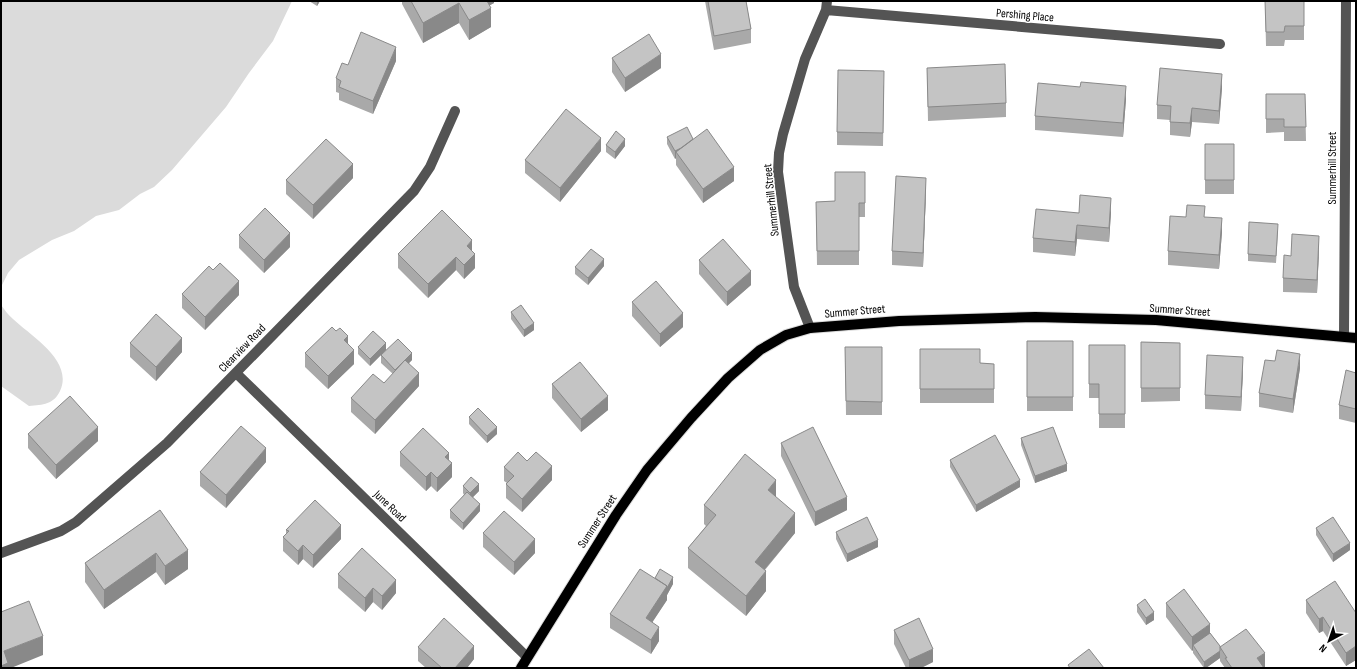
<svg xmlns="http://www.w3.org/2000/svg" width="1357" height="669" viewBox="0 0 1357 669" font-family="'Sofia Sans Condensed',sans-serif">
  <rect width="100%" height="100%" fill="#fff"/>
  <path fill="#dbdbdb" d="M1,1H292L273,41L249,73L226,107L172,170L154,187L140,194L119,210L96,216L74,231L52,240L19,260L8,273L1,287Z
    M1,305C5,310 8,315 13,319C31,336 74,361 60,391C54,404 43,405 29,406L1,386Z"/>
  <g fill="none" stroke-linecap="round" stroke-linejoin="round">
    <defs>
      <path id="major" d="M521,668L616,515L647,470L691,418L728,378L760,350L786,335L810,328L899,321L1035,317L1156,320L1356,338"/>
    </defs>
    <use href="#major" stroke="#dbdbdb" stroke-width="12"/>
    <path stroke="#545454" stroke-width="10" d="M826,10L1220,44
      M810,328L794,287L778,172L779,153L783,134L805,59L826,10L827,1
      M1344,336L1346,1
      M236,373L527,657
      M1,553L61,531L76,522L167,443L414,191L430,167L455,111"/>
    <use href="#major" stroke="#000" stroke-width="10"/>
  </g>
  <path fill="#a9a9a9" d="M309,1H320L317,6Z
    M402,1H494V3L490,5L491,27L469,40L459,23L423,43L402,4Z
    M705,1H746L751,29V43L714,50Z
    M1265,1H1304V40H1285L1284,46H1266Z
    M612,58L661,68L625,92L612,72Z
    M396,61L373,114L339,100V93L336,92V78L348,65Z
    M927,68L1006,103V117L928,121Z
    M884,85L883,146L837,145V132Z
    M1080,87L1126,99L1123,137L1035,130V116Z
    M1222,88L1219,124L1192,122L1190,137L1170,135V120L1157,119V105Z
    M1266,94H1305L1306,141H1284V132L1266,133Z
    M667,137L693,139L734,181L703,203L676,165V158L675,159L667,144Z
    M1205,144H1234V194H1205Z
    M606,145L625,146L615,159L606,152Z
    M601,151L560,202L525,173V160Z
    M865,172V217H859V265H817L816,202L835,201Z
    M353,178L313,219L286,194V180Z
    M926,192L923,267L892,265V251Z
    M1111,212L1109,242L1077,239L1075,256L1033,252V238L1079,213Z
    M1186,217H1205L1222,232L1219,269L1168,265V251Z
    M1278,231L1276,263L1248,261V254Z
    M239,235L290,247L264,273L239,248Z
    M1319,250L1317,293L1283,292V278L1291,256Z
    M472,252L475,268L464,279L456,270L428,298L398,268V254Z
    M699,260L751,285L727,306L699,274Z
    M604,266L588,285L575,274V267Z
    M182,294L239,295L205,330L182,308Z
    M632,302L683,327L660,347L632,316Z
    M511,312L534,330L524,337L511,319Z
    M1027,341H1073V411H1027Z
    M1141,342L1180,343V401L1141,402Z
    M130,343L182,352L156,381L130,357Z
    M348,343L354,364L328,389L305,367V353Z
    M1089,345H1125V428H1099V398H1089Z
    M358,347L386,350L370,366L358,354Z
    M845,347H882V415H846Z
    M920,349L980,363L994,364V403H920Z
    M381,355L412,360L409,363L419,386L375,434L351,412V398L384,383L393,374L381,363Z
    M1275,361L1300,368L1293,413L1259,407V393Z
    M1243,371L1241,411L1205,409V395Z
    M1356,373V423L1339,419V405Z
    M552,384L608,410L581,432L552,398Z
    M469,417L497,434L487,443L469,424Z
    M28,434L98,441L56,479L28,448Z
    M1021,438L1067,471L1035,483L1021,445Z
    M781,443L847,510L815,526L781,456Z
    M400,452L452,477L437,492L431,486L426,491L400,466Z
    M950,460L1020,487L976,512L950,467Z
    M527,461L552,480L522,512L506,498V484L507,483L504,481V467Z
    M266,462L226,508L200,486V472Z
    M463,486L479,491L473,497L480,511L463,530L450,518V510L464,495L463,493Z
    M776,497L795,533L765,570L766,591L746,616L688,568V548L706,526L704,524V505Z
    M160,510L188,569L165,585L156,572L104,609L85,582V563Z
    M1316,528L1350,550L1333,562L1316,535Z
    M286,530L341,539L313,568L303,559L298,565L283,551V537L286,534Z
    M836,532L878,547L847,562L836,539Z
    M483,533L535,553L514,575L483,547Z
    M338,574L396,593L382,610L373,602L365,612L338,588Z
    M655,578L673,584L667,595V600L652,622L659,641L651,654L610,628V614Z
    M1306,600L1356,613V660L1346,666L1323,631L1319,633L1306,613Z
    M1166,603L1210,633L1220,646L1265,667L1264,668H1225L1220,661V658L1206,668H1204L1193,653V650L1192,651L1166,617Z
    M1137,605L1154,620L1146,625L1137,612Z
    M894,630L933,662L921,668H906L894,644Z
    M418,647L474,659L467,668H426L418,661Z"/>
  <path fill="#898989" d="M317,1H320L317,6Z
    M481,1H494V3L481,10Z
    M459,3V23L423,43V23Z
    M491,8V27L469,40V20Z
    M396,47V61L373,114V101Z
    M661,54V68L625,92V78Z
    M1222,74V88L1219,124V111Z
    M1126,86V99L1123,137V123Z
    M1192,108V122L1190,137V123Z
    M601,138V151L560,202V188Z
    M625,139V146L615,159V152Z
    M694,140L676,152V158L675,159V151Z
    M353,164V178L313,219V205Z
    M734,167V181L703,203V189Z
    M926,178V192L923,267V253Z
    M1111,198V212L1109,242V228Z
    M1222,218V232L1219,269V255Z
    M1077,225V239L1075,256V242Z
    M290,233V247L264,273V260Z
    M1319,236V250L1317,293V280Z
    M472,240V254L467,246Z
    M475,254V268L464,279V265Z
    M456,257V270L428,298V284Z
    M604,259V266L588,285V278Z
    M751,271V285L727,306V292Z
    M239,281V295L205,330V317Z
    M683,313V327L660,347V334Z
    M534,323V330L524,337V330Z
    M348,336V350L344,340Z
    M182,338V352L156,381V367Z
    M386,343V350L370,366V359Z
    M354,350V364L328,389V376Z
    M412,353V360L395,377V370Z
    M1300,354V368L1293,413V399Z
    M1243,357V371L1241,411V397Z
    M419,373V386L375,434V420Z
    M608,396V410L581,432V419Z
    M98,427V441L56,479V465Z
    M497,427V434L487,443V436Z
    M266,448V462L226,508V495Z
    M449,453V466L452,463V477L437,492V478L445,457Z
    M1067,464V471L1035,483V476Z
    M552,466V480L522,512V499Z
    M431,472V486L426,491V477Z
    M776,480V499L768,490Z
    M1020,480V487L976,512V505Z
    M479,484V491L470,500V493Z
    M847,497V510L815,526V512Z
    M480,504V511L463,530V523Z
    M795,513V533L755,581V562Z
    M341,525V539L313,568V555Z
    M535,539V553L514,575V562Z
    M878,540V547L847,562V554Z
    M1350,543V550L1333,562V554Z
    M303,545V559L298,565V551Z
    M188,550V569L165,585V566Z
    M156,553V572L104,609V590Z
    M766,571V591L746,616V596Z
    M673,577V584L667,595V600L646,632V618Z
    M396,580V593L382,610V596Z
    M373,588V602L365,612V598Z
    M1154,612V620L1146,625V618Z
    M1323,617V631L1319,633V619Z
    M1210,624V637L1193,645V650L1192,651V637Z
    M659,627V641L651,654V640Z
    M43,636V655L11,668H1L4,651Z
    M474,646V659L467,668H455Z
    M1356,646V660L1346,666V653Z
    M933,649V662L921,668H909V660Z
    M1220,651V658L1206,668H1204V662Z
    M1265,653V667L1263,668L1257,658Z"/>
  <path fill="#c4c4c4" stroke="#898989" d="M411,1H487L491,8L469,20L459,3L423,23Z
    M708,1H746L751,29L714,36Z
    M1265,1H1304V26H1285L1284,32H1266Z
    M361,32L396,47L373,101L339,87L341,81L336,78L342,63L348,65Z
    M649,34L661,54L625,78L612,58Z
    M1005,64L1006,103L928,107L927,68Z
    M1160,68L1222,74L1219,111L1192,108L1190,123L1170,122L1171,106L1157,105Z
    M838,70L884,71L883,133L837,132Z
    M1081,82L1126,86L1123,123L1035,116L1038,83L1080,87Z
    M1266,94H1305L1306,127H1284V119H1266Z
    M566,109L601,138L560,188L525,160Z
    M687,127L693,139L681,148L675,151L667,137Z
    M707,129L734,167L703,189L676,152Z
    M616,131L625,139L615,152L606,145Z
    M326,139L353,164L313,205L286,180Z
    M1205,144H1234V180H1205Z
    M835,172H865V203H859V251H817L816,202L835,201Z
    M896,176L926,178L923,253L892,251Z
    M1080,195L1111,198L1109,228L1077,225L1075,242L1033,238L1036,209L1079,213Z
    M1187,205L1205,206L1204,217L1222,218L1219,255L1168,251L1170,216L1186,217Z
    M265,208L290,233L264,260L239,235Z
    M442,210L472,240L467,246L475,254L464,265L456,257L428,284L398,254Z
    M1249,222L1278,224L1276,256L1248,254Z
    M1292,234L1319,236L1317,280L1283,278L1284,255L1291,256Z
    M723,239L751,271L727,292L699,260Z
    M591,249L604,259L588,278L575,267Z
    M220,263L239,281L205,317L182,294L209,266L213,270Z
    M656,281L683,313L660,334L632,302Z
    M521,305L534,323L524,330L511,312Z
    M156,314L182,338L156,367L130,343Z
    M332,327L336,331L340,328L348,336L344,340L354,350L328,376L305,353Z
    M373,331L386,343L370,359L358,347Z
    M398,339L412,353L395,370L381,355Z
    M1027,341H1073V397H1027Z
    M1141,342L1180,343V388H1141Z
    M1089,345H1125V414H1099V384H1089Z
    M845,347H882V402L846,401Z
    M920,349H980V363L994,364V389H920Z
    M1277,350L1300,354L1293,399L1259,393L1265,360L1275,361Z
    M1207,355L1243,357L1241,397L1205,395Z
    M405,360L419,373L375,420L351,398L373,374L384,383Z
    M580,362L608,396L581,419L552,384Z
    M1346,370L1356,373V409L1339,405Z
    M70,396L98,427L56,465L28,434Z
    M478,408L497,427L487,436L469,417Z
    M241,426L266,448L226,495L200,472Z
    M813,427L847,497L815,512L781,443Z
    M1053,427L1067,464L1035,476L1021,438Z
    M423,428L449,453L445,457L452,463L437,478L431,472L426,477L400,452Z
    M995,435L1020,480L976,505L950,460Z
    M518,452L527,461L536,452L552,466L522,499L506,484L514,476L504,467Z
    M745,454L776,480L768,490L795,513L755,562L766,571L746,596L688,548L716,515L704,505Z
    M471,477L479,484L470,493L463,486Z
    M467,492L480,504L463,523L450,510Z
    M315,500L341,525L313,555L303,545L298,551L283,537L289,531L286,530Z
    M160,510L188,550L165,566L156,553L104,590L85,563Z
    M504,511L535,539L514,562L483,533Z
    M867,517L878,540L847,554L836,532Z
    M1333,517L1350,543L1333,554L1316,528Z
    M362,548L396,580L382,596L373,588L365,598L338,574Z
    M640,569L667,586L646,618L659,627L651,640L610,614Z
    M660,569L673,577L667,588V586L655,578Z
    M1335,581L1356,613V646L1346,653L1323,617L1319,619L1306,600Z
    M1184,589L1210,624L1192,637L1166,603Z
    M1145,599L1154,612L1146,618L1137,605Z
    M29,601L43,636L4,651L8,663L1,666V612Z
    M444,618L474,646L455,668H442L418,647Z
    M919,618L933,649L909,660L894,630Z
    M1246,629L1265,653L1257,658L1264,668H1232L1225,658H1227L1220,647Z
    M1210,633L1220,646V651L1204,662L1193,645Z
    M1089,649L1104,668H1070L1068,665Z"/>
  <g text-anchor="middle" stroke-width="3" stroke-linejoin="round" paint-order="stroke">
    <g font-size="12" fill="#000" stroke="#fff">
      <text transform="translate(1025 15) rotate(5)" y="4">Pershing Place</text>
      <text transform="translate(1332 168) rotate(-90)" y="4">Summerhill Street</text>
      <text transform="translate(771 200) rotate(-96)" y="4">Summerhill Street</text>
      <text transform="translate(1180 310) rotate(4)" y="4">Summer Street</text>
      <text transform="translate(855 311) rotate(-5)" y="4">Summer Street</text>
      <text transform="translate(242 348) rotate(-46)" y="4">Clearview Road</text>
      <text transform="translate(390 506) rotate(44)" y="4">June Road</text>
      <text transform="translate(597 521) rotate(-57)" y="4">Summer Street</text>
    </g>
  </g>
  <rect width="1357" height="669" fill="none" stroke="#000000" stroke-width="4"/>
  <g transform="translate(1329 641) rotate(220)" stroke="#ffffff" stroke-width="3" paint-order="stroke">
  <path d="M0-3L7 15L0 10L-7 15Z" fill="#000000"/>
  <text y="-6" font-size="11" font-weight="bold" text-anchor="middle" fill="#000000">N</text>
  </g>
</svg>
